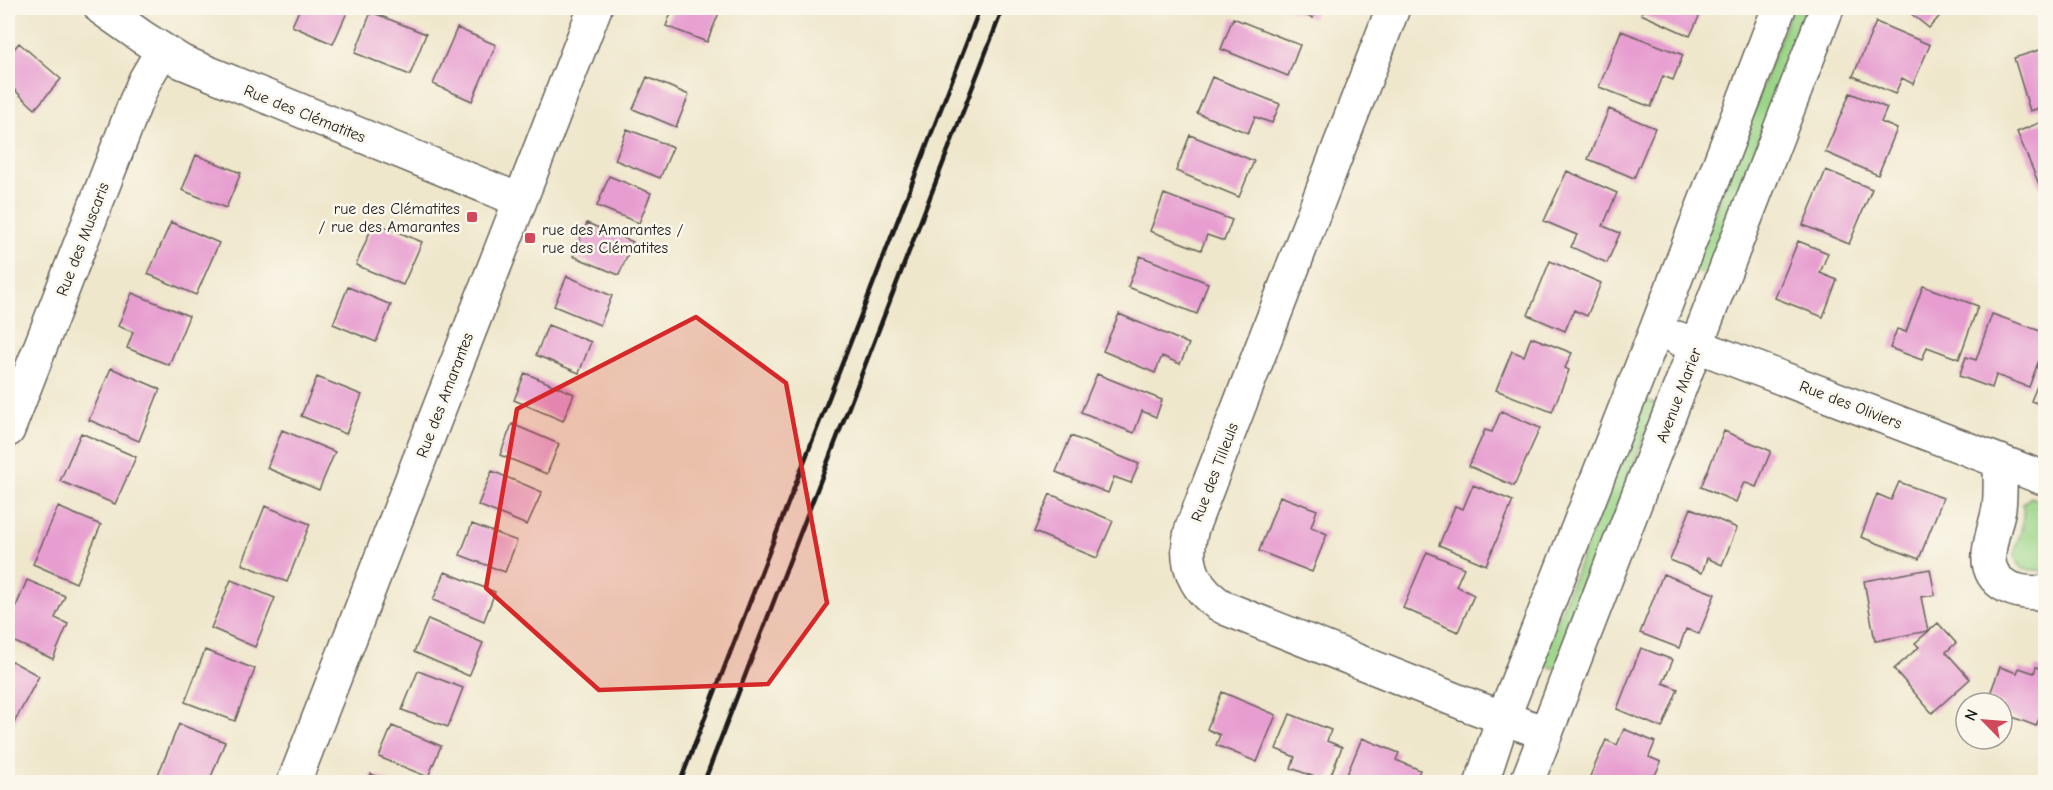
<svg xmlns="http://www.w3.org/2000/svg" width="2053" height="790" viewBox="0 0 2053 790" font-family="'Comic Neue',sans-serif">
  <rect width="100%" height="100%" fill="#fbf7ec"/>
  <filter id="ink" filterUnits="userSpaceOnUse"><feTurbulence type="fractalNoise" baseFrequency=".0167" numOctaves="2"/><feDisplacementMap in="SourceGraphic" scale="12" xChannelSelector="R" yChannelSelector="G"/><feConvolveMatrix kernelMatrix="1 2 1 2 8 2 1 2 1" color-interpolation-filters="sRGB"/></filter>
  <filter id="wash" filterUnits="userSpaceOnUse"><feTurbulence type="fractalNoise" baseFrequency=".008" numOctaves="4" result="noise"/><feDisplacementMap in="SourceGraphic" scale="24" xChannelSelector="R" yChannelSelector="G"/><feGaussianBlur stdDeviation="1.35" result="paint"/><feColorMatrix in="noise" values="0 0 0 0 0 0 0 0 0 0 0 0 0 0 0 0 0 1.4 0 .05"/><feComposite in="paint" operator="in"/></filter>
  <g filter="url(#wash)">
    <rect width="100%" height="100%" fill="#efe7cc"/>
    <path fill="#9bd588" stroke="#5c7852" stroke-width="1.5" d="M1792,8H1810L1708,272L1705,274L1692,271Z
      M1646,400L1656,405L1558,667L1552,668L1543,664L1542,660L1641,404Z
      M2031,497L2045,503V571L2022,569C2009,556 2018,542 2022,528C2023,520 2024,511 2023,503Z"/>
    <g id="blocks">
      <path fill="#e79dd0" d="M300,8H349L333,44L292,26Z
        M673,8H721L707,42L666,26Z
        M1285,8H1317L1313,18Z
        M1643,8H1703L1690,36L1641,14Z
        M1904,8H1947L1929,28Z
        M371,12L426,34L410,75L355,53Z
        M1233,18L1300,45L1288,76L1221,49Z
        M1876,22L1930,45L1913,84L1902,78L1895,94L1853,76Z
        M457,28L496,45L472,101L433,84Z
        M1621,31L1683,55L1673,80L1663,76L1651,107L1599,87Z
        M19,43L61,79L35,109L8,84V56Z
        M2046,48V106L2030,111L2014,58Z
        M647,77L689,95L676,127L633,109Z
        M1212,77L1280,104L1272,123L1255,117L1248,133L1197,113Z
        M1850,93L1887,108L1881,122L1897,129L1878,175L1825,152Z
        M1609,109L1655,128L1634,178L1588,159Z
        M2046,120V187L2041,189L2017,132Z
        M627,129L673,147L660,178L615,160Z
        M1190,135L1254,161L1239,197L1176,171Z
        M196,155L241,173L226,208L182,190Z
        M1826,170L1872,189L1849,244L1803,225Z
        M1567,171L1617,193L1603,226L1620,233L1607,263L1571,247L1577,235L1544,221Z
        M609,176L651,193L639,223L597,206Z
        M1164,194L1232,220L1224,241L1207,235L1201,250L1150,231Z
        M171,222L219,243L196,295L148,274Z
        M374,222L422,242L403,285L356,265Z
        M587,223L633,242L619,275L573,256Z
        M1798,241L1828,253L1820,273L1837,280L1823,317L1775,298Z
        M1140,256L1208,283L1197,314L1128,287Z
        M1550,261L1601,283L1587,316L1574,310L1565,331L1528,315Z
        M567,276L612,296L600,325L554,306Z
        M1923,286L1978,306L1959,359L1927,347L1922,360L1890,348L1897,329L1906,332Z
        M348,287L391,305L376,342L333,324Z
        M132,293L189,316L169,365L127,348L133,332L118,326Z
        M1119,314L1189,344L1180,364L1162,356L1155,373L1103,351Z
        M1992,314L2046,333V341L2029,387L1996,375L1992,388L1959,376L1966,357L1976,360Z
        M548,325L591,342L579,373L536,355Z
        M1531,337L1572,353L1565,368L1569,370L1552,412L1496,390L1512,351L1524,356Z
        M2046,363V406L2031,401Z
        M111,368L160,389L139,441L89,420Z
        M525,373L574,394L563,421L514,400Z
        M1097,374L1162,400L1156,417L1142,411L1134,433L1081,412Z
        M317,377L362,395L346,434L301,416Z
        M1501,411L1540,428L1514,486L1469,466L1485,430L1492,432Z
        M512,424L559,444L547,474L500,455Z
        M282,430L335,452L319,490L267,468Z
        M1724,431L1771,451L1756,487L1744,482L1736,502L1701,487Z
        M81,433L136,457L115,504L60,481Z
        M1071,436L1139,464L1131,483L1114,477L1108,493L1056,472Z
        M492,471L542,492L527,525L478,505Z
        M1899,482L1943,498L1919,559L1861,537L1877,494L1891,500Z
        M1473,485L1513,501L1486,565L1439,545L1455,506L1463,509Z
        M1050,494L1113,521L1097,558L1034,532Z
        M1280,496L1317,510L1311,527L1327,534L1312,572L1259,551Z
        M265,506L310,524L287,582L242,564Z
        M58,507L101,525L76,583L33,564Z
        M1691,508L1737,528L1722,565L1707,558L1702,573L1670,560Z
        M472,524L517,541L505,572L460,555Z
        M1427,552L1464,568L1456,586L1474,595L1458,632L1403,608Z
        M1930,569L1935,595L1921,597L1928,631L1875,641L1864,581Z
        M445,572L495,592L484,621L433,600Z
        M1663,574L1715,594L1699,634L1686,629L1679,648L1640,633Z
        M27,580L65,596L55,618L68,624L53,659L8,639V626Z
        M231,580L275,598L255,647L211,628Z
        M428,619L483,643L469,676L414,652Z
        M1938,623L1956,643L1946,652L1970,679L1932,713L1894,669L1919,647L1915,643Z
        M1641,648L1673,660L1663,683L1678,689L1662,728L1617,709Z
        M205,650L255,669L235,721L185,702Z
        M8,659L39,676L9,732L8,731Z
        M2000,667L2017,673L2019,668L2034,673L2036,667L2046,670V701L2036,726L2002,713L2004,705L1988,699Z
        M418,671L463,688L448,727L402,710Z
        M1222,692L1276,715L1257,762L1216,745L1220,735L1207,729Z
        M1290,714L1331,730L1327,741L1342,747L1328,782L1291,768L1295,757L1276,749Z
        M179,724L225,742L209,782H170L157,777Z
        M392,726L441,746L428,777L379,757Z
        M1624,729L1655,742L1649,757L1661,762L1652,782L1588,781L1606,740L1617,745Z
        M1362,738L1399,753L1396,760L1420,770L1415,782H1353L1345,779Z
        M371,774L391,782H368Z"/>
    </g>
  </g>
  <g filter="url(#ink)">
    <use href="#blocks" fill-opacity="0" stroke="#66635a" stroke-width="1.5"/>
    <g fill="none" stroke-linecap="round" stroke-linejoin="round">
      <defs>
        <path id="minor" d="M101,8L142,37L182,62L519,200
          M1393,8L1192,528C1182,563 1195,593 1227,609L1463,703L1545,733
          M1677,338L2046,479
          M8,430L136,101L145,80L162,51
          M2000,461C2000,477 2001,493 1999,508C1996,524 1990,539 1989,554C1986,587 2020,595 2046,592
          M294,782L595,8
          M1482,782L1503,718L1656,330L1779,8
          M1527,782L1827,8"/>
      </defs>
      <use href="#minor" stroke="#66635a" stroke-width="36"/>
      <use href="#minor" stroke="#fff" stroke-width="33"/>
      <path stroke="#1c1c1c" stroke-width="4.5" d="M680,782L980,8
        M704,782L1003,8"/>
    </g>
  </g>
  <path fill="#d62828" fill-opacity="0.2" stroke="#d62828" stroke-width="4.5" stroke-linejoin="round" d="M696,317L786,383L827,603L768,684L599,690L486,588L517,409Z"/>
  <g fill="#d1495b" stroke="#fbf7ec" stroke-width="2">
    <rect x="466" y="211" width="12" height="12" rx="3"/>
    <rect x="524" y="232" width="12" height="12" rx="3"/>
  </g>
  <g text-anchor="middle" stroke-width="5" stroke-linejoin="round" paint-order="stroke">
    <g font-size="16" fill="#1c1c1c" stroke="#fbf7ec">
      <text transform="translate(305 113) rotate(22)" y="6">Rue des Clématites</text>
      <text transform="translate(82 239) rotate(-69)" y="6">Rue des Muscaris</text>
      <text transform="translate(444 395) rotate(-69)" y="6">Rue des Amarantes</text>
      <text transform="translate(1678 395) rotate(-69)" y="6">Avenue Marier</text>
      <text transform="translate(1851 404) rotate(21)" y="6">Rue des Oliviers</text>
      <text transform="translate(1214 472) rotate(-69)" y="6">Rue des Tilleuls</text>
    </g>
    <g font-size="16" fill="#1c1c1c" stroke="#fbf7ec" text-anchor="end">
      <text x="460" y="214">rue des Clématites<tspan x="460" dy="18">/ rue des Amarantes</tspan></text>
      <text x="542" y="235" text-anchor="start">rue des Amarantes /<tspan x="542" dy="18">rue des Clématites</tspan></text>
    </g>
  </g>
  <rect width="2053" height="790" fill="none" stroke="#fbf7ec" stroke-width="30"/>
  <g transform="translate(1984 721) rotate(295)"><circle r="28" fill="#fbf7ec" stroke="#a29f99" stroke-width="1.5"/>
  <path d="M0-4.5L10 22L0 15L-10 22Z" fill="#d1495b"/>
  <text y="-9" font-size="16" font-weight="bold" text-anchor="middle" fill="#1c1c1c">N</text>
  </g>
</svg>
